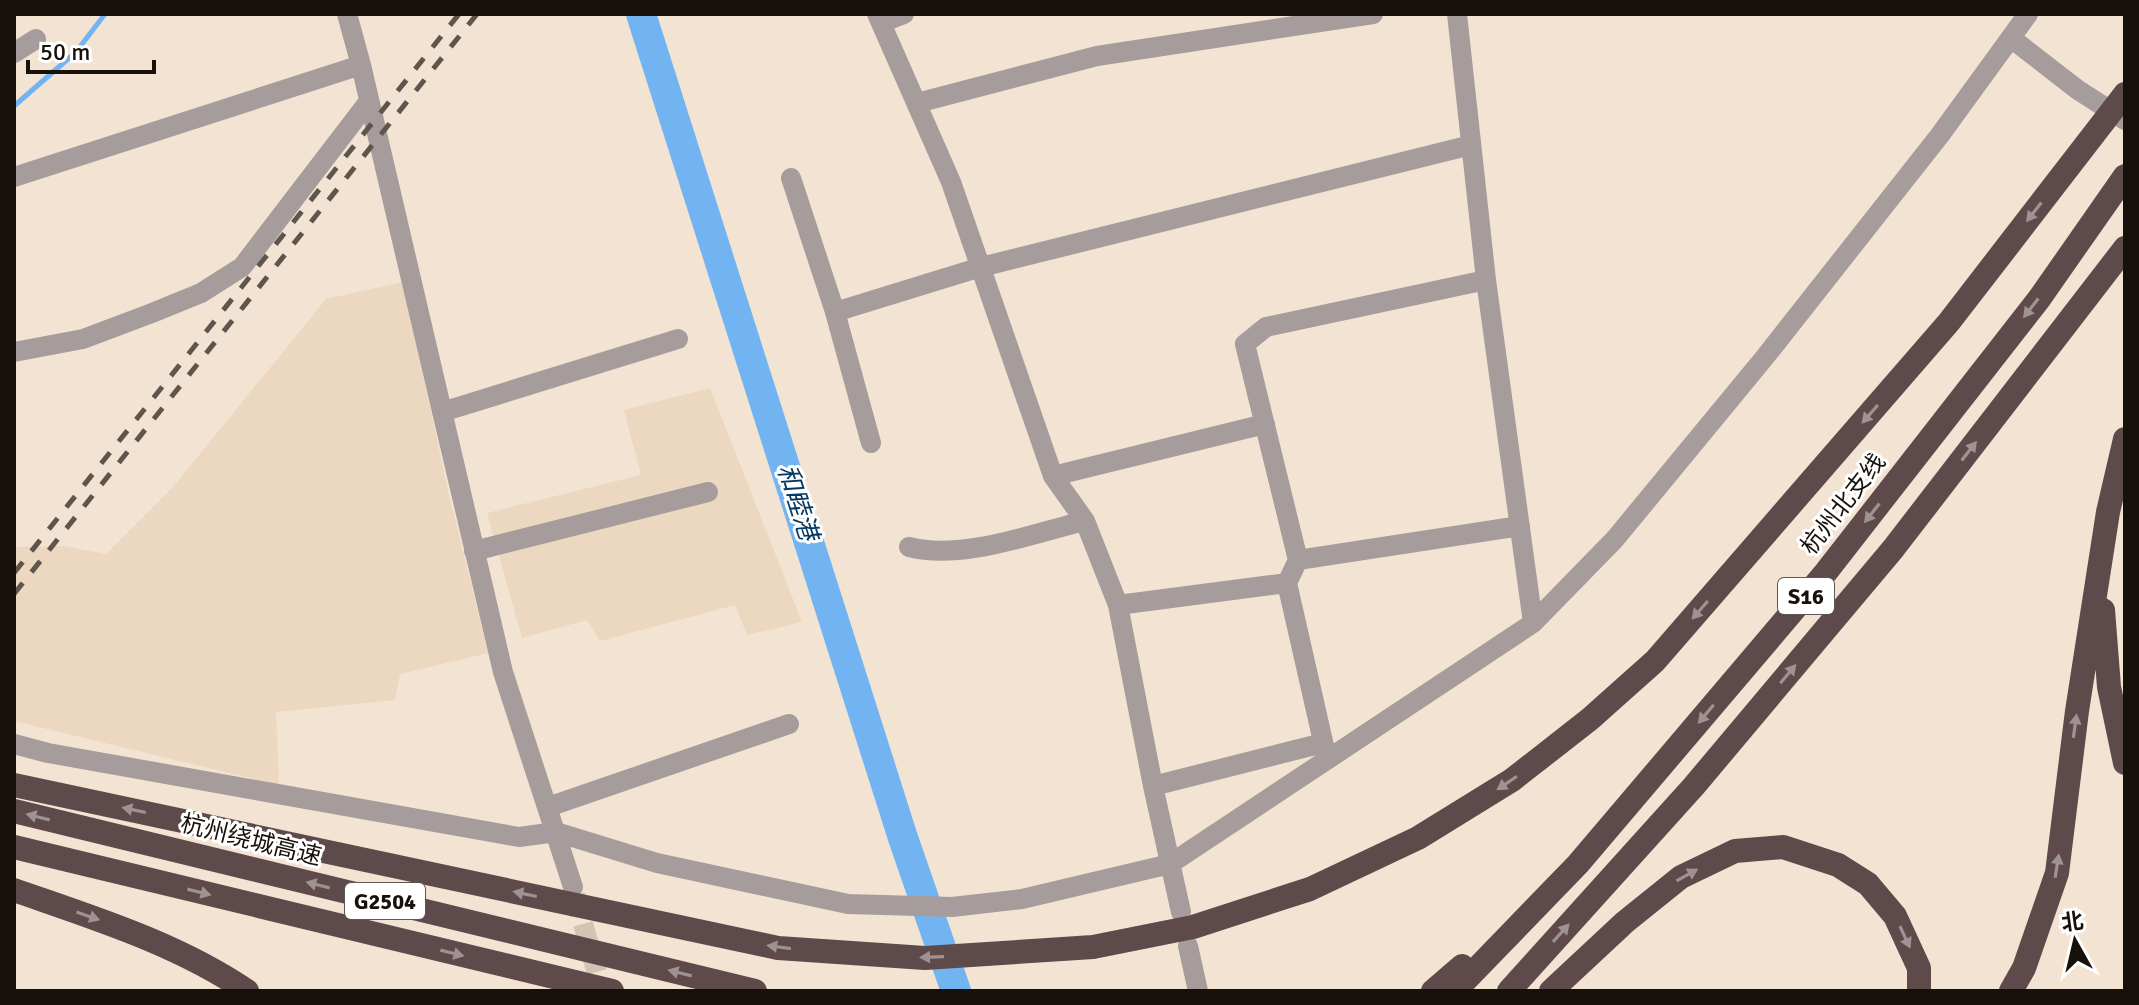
<svg xmlns="http://www.w3.org/2000/svg" width="2139" height="1005" viewBox="0 0 2139 1005" font-family="Signika,'Noto Sans SC',sans-serif">
  <rect width="100%" height="100%" fill="#f3e3d2"/>
  <path fill="#ecd7c1" d="M403,282L448,491L488,653L400,674L395,700L276,712L279,785L14,721V547L63,546L106,554L173,487L326,299Z
    M710,388L802,622L747,635L735,605L600,641L587,620L522,638L487,513L641,475L624,410Z"/>
  <g fill="none" stroke-linecap="round" stroke-linejoin="round">
    <path stroke="#72b4f2" stroke-width="5" d="M14,106L76,52L105,14"/>
    <path stroke="#72b4f2" stroke-width="30" d="M641,14L903,838L956,991"/>
    <path stroke="#d2c4b4" stroke-width="20" stroke-dasharray="20 10" stroke-linecap="butt" d="M575,895L602,991"/>
    <path stroke="#a79c9c" stroke-width="20" d="M347,14L361,65L503,672L573,887
      M877,14L951,182L1053,476L1085,521L1118,605L1153,786L1181,912
      M1457,14L1486,280L1533,623
      M881,23L904,14
      M2011,38L2078,90L2125,120
      M14,53L36,39
      M917,103L1097,56L1373,14
      M14,177L361,65
      M791,178L835,312L981,267L1471,145
      M835,312L871,443
      M14,352L83,339L152,313L201,293L242,267L369,101
      M442,412L678,339
      M1053,476L1265,424
      M909,547C962,561 1033,533 1085,521
      M474,551L708,492
      M1298,560L1520,526
      M1118,605L1287,583
      M14,744L48,753L519,837L556,832L657,863L848,904L952,907L1022,899L1170,864L1533,623L1615,539L1765,357L1940,135L2028,14
      M1327,759L1287,583L1298,560L1245,344L1266,327L1486,280
      M1153,786L1323,743
      M548,807L789,724
      M1188,946L1198,991"/>
    <path stroke="#5f4a4b" stroke-width="24" d="M2103,610L2109,687L2125,763
      M14,785L778,948L925,958L1093,947L1193,927L1310,889L1418,838L1512,780L1590,719L1655,661L1949,322L2125,94
      M14,811L755,991
      M14,847L612,991
      M14,890C94,918 176,943 247,991
      M1433,991L1462,966
      M1455,991L1578,864L1826,572L2039,299L2125,176
      M1509,991L1694,786L1893,549L2125,248
      M1551,991L1625,922L1681,877L1735,851L1783,847L1838,865L1868,884L1895,916L1919,968V991
      M2011,991L2024,968L2057,873L2077,711L2108,512L2125,439"/>
    <path stroke="#5e554c" stroke-width="5" stroke-dasharray="14 14" stroke-linecap="butt" d="M14,573L459,14
      M14,594L477,14"/>
  </g>
  <defs><path id="oneway-solid" d="M-6-.8H1V-3.2L6.5 0L1 3.2V.8H-6Z" transform="scale(2)"/></defs>
  <g fill="#9f9293">
    <use href="#oneway-solid" transform="translate(2034 212) rotate(128)"/>
    <use href="#oneway-solid" transform="translate(2031 308) rotate(128)"/>
    <use href="#oneway-solid" transform="translate(1870 414) rotate(131)"/>
    <use href="#oneway-solid" transform="translate(1969 451) rotate(-52)"/>
    <use href="#oneway-solid" transform="translate(1872 513) rotate(128)"/>
    <use href="#oneway-solid" transform="translate(1700 610) rotate(131)"/>
    <use href="#oneway-solid" transform="translate(1788 674) rotate(-50)"/>
    <use href="#oneway-solid" transform="translate(1706 714) rotate(130)"/>
    <use href="#oneway-solid" transform="translate(2075 726) rotate(-82)"/>
    <use href="#oneway-solid" transform="translate(1507 783) rotate(146)"/>
    <use href="#oneway-solid" transform="translate(134 810) rotate(-168)"/>
    <use href="#oneway-solid" transform="translate(38 817) rotate(-166)"/>
    <use href="#oneway-solid" transform="translate(2057 866) rotate(-81)"/>
    <use href="#oneway-solid" transform="translate(1687 875) rotate(-29)"/>
    <use href="#oneway-solid" transform="translate(318 885) rotate(-166)"/>
    <use href="#oneway-solid" transform="translate(199 892) rotate(14)"/>
    <use href="#oneway-solid" transform="translate(525 894) rotate(-168)"/>
    <use href="#oneway-solid" transform="translate(88 916) rotate(19)"/>
    <use href="#oneway-solid" transform="translate(1561 933) rotate(-48)"/>
    <use href="#oneway-solid" transform="translate(1905 937) rotate(65)"/>
    <use href="#oneway-solid" transform="translate(779 947) rotate(-172)"/>
    <use href="#oneway-solid" transform="translate(452 953) rotate(14)"/>
    <use href="#oneway-solid" transform="translate(932 957) rotate(178)"/>
    <use href="#oneway-solid" transform="translate(680 973) rotate(-166)"/>
  </g>
  <g text-anchor="middle" stroke-width="6" stroke-linejoin="round" paint-order="stroke">
    <g fill="#fff" stroke="#5c5854" stroke-width="2">
      <rect x="1778" y="578" width="56" height="36" rx="6"/>
      <rect x="345" y="883" width="80" height="36" rx="6"/>
    </g>
    <g font-size="22" font-weight="bold" fill="#16110b">
      <text x="1806" y="604">S16</text>
      <text x="385" y="909">G2504</text>
    </g>
    <g font-size="24" fill="#16110b" stroke="#fff">
      <text transform="translate(1843 504) rotate(-52)" y="8">杭州北支线</text>
      <text transform="translate(251 840) rotate(14)" y="8">杭州绕城高速</text>
    </g>
    <g font-size="26" font-style="italic" fill="#053960" stroke="#fff">
      <text transform="translate(798 502) rotate(72)" y="9">和睦港</text>
    </g>
  </g>
  <rect width="2139" height="1005" fill="none" stroke="#16110b" stroke-width="32"/>
  <g transform="translate(2075 941) rotate(352)" stroke="#ffffff" stroke-width="6" paint-order="stroke">
  <path d="M0-6L14 30L0 20L-14 30Z" fill="#16110b"/>
  <text y="-12" font-size="22" font-weight="bold" text-anchor="middle" fill="#16110b">北</text>
  </g>
  <path d="M28 60v12h126v-12" fill="none" stroke="#16110b" stroke-width="4"/>
  <text x="40" y="60" font-size="24" fill="#16110b" stroke="#ffffff" stroke-width="6" paint-order="stroke">50 m</text>
</svg>
